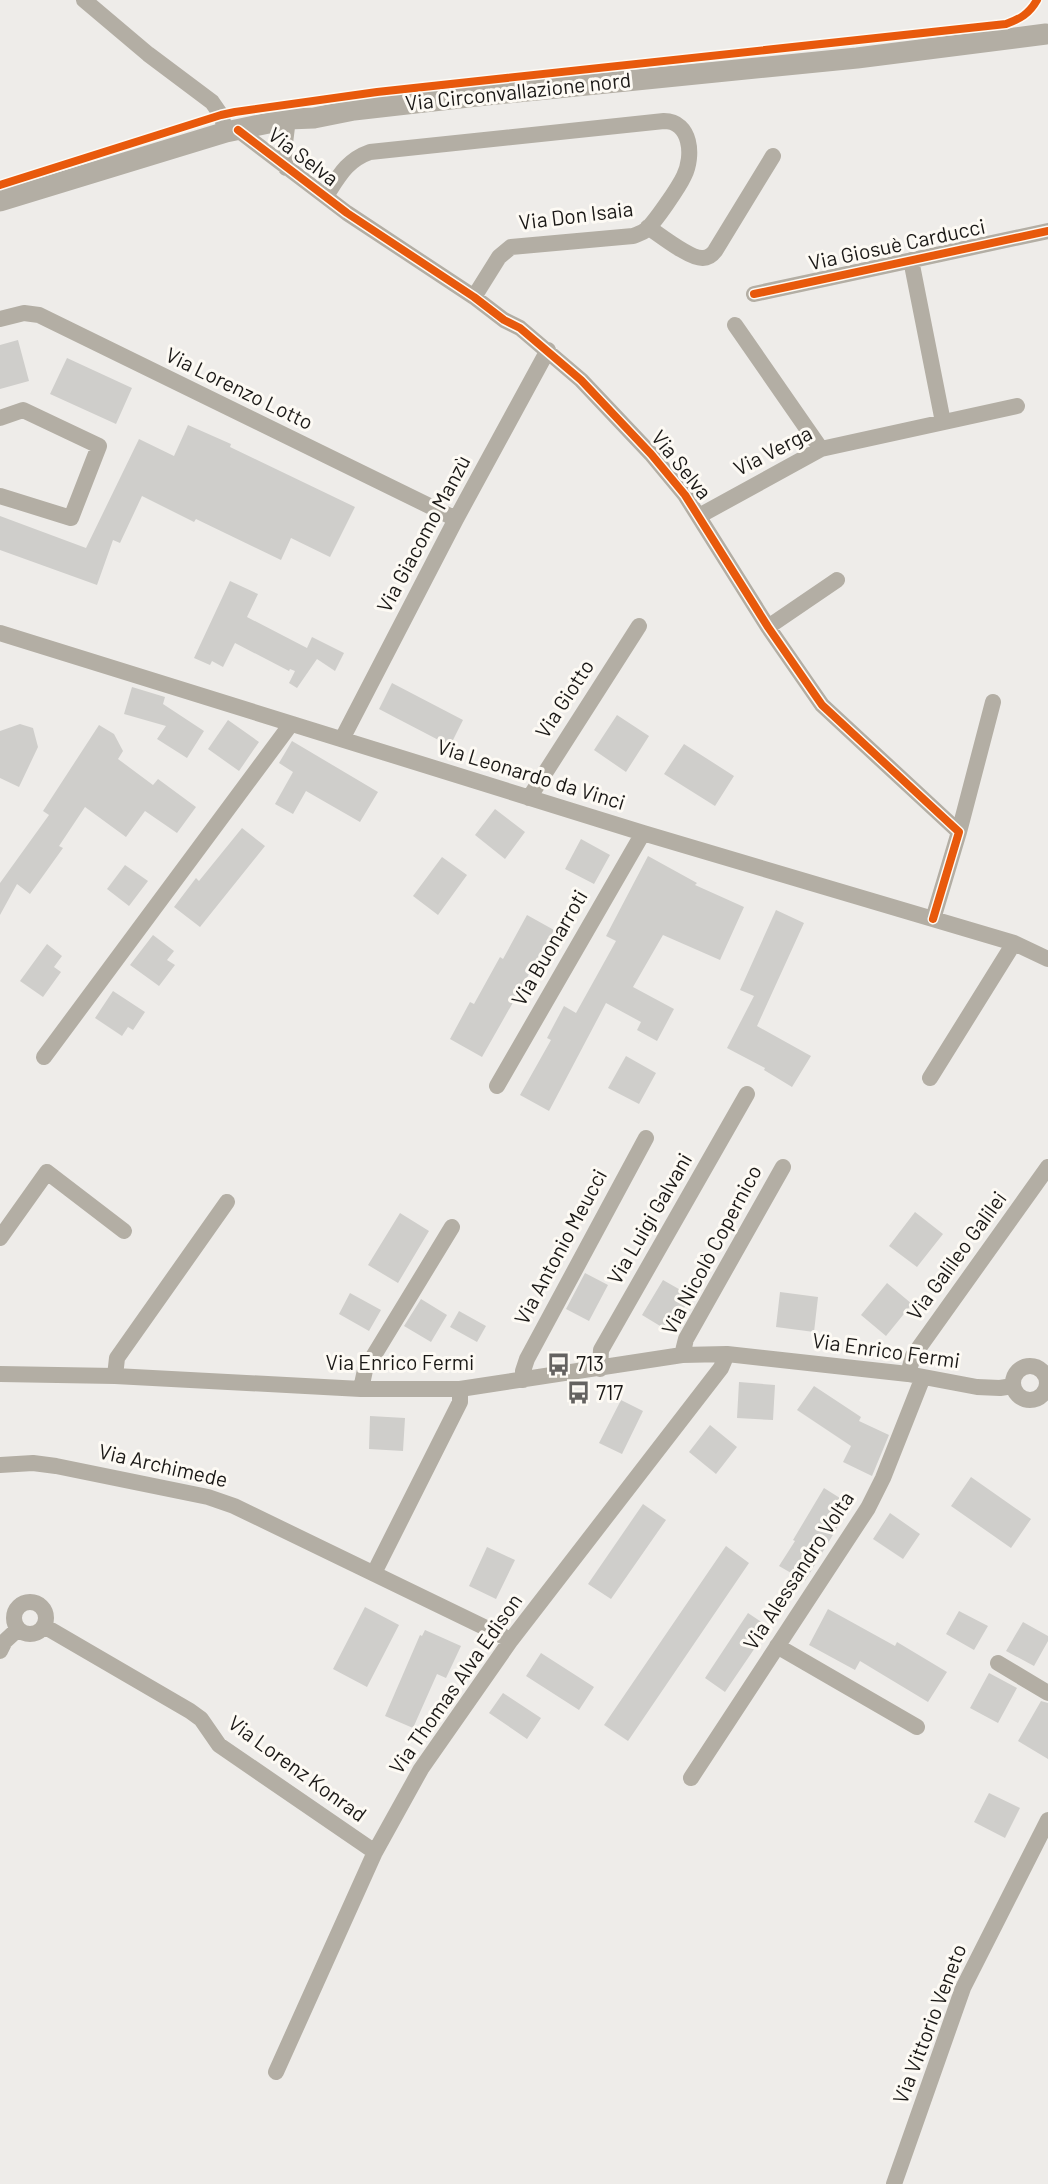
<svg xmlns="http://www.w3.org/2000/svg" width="1048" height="2184" viewBox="0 0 1048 2184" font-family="Barlow,sans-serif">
  <rect width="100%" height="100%" fill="#eeece9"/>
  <path fill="#cfcecb" d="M18,340L29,381L0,389V345Z
    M67,358L132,388L116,424L50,394Z
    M188,425L231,444L230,447L355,507L330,557L291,538L281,560L196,519L194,522L142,496L120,543L113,540L97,585L0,550V516L86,548L139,439L174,456Z
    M230,581L258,594L247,617L307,648L312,637L344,653L335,671L317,659L297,688L289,683L295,671L290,669L289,671L235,643L223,667L212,661L210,665L194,658Z
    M392,683L463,720L450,746L379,709Z
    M132,687L165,697L163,704L204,731L187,758L157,739L166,726L124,714Z
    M617,715L649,736L626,772L594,750Z
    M228,720L259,742L239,771L208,749Z
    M20,724L33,728L38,747L19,787L0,778V731Z
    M99,725L114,734L123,751L118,759L153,785L158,779L196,807L177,833L145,811L126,837L85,807L59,846L63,848L30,894L17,884L0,915V883L49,815L43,811Z
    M292,741L378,792L360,822L306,791L293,814L275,804L293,772L279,763Z
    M684,744L734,776L715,806L664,774Z
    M495,809L525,832L505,859L475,835Z
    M242,828L265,846L200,927L174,907L196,878L199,881Z
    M581,839L610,855L594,884L565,869Z
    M648,856L697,883L695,885L744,907L720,960L663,935L633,987L674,1009L657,1041L637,1030L641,1022L606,1003L549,1111L520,1095L551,1040L547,1038L564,1006L576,1013L616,941L606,936Z
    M442,857L467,875L438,915L413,896Z
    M125,865L148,881L129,906L107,889Z
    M776,910L804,923L757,1026L811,1056L792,1087L764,1070L765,1068L727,1048L754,996L740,990Z
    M527,915L554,930L482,1057L450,1039L470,1002L474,1004L500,957L503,959Z
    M153,935L174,951L167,960L175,965L159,986L130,965Z
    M47,944L62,956L54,967L61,972L43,997L20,981Z
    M113,991L145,1012L133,1030L128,1027L122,1036L95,1018Z
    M626,1056L656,1073L639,1104L608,1088Z
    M915,1212L943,1234L917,1267L889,1246Z
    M400,1213L429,1231L398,1283L368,1265Z
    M585,1273L608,1285L589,1321L566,1309Z
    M663,1280L691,1296L670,1332L642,1315Z
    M887,1283L912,1304L886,1336L861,1315Z
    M780,1292L818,1297L814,1332L776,1327Z
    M350,1293L381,1310L369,1331L339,1314Z
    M421,1299L447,1315L431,1342L404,1326Z
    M459,1311L486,1326L477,1342L450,1327Z
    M739,1382L775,1385L773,1420L737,1418Z
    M814,1386L861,1417L859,1421L889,1435L872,1476L843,1462L851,1446L797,1410Z
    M621,1400L643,1411L622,1454L599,1443Z
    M370,1416L405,1418L403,1451L369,1449Z
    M710,1425L737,1447L716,1474L689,1452Z
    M971,1477L1031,1519L1011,1548L951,1506Z
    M824,1488L851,1505L805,1581L779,1566L795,1541L793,1540Z
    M643,1504L666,1520L611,1599L588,1584Z
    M890,1513L920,1534L903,1559L873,1539Z
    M726,1546L749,1563L628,1741L604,1725Z
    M487,1547L515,1560L496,1599L469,1586Z
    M365,1607L399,1625L367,1687L333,1669Z
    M828,1609L895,1646L897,1642L947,1672L928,1702L860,1661L855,1670L809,1645Z
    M959,1611L988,1626L974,1650L946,1634Z
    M748,1613L769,1627L725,1692L705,1678Z
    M1023,1622L1048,1636V1641L1034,1666L1006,1651Z
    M425,1630L461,1646L446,1678L437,1674L413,1728L385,1716L420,1635L422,1636Z
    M541,1653L594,1687L579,1710L526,1676Z
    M989,1673L1017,1688L998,1723L970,1708Z
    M503,1693L541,1718L527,1739L489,1713Z
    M1041,1701L1048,1703V1759L1018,1741Z
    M989,1793L1020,1808L1005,1838L974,1822Z"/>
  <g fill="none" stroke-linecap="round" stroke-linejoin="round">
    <path stroke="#b3aea4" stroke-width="16" d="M84,0L148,54L212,102L221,115L226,132
      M238,130L347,213L474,297L504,320L520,328L581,380L651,454L685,495L768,627L822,705L959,832L933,919
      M286,168L284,151L288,119
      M326,196C339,176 347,160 370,152L664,121C691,121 694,156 684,176C679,187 655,222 646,230C642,233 638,234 633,236L511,247L499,257L474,297
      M648,227C660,235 690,259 703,258C709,258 712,255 715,251L773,156
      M911,260L943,422
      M754,294L1048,231
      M0,319L24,313L39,315L456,519
      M735,325L821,449
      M0,418L23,410L99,446L71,518L0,496
      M699,516L821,449L1017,406
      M768,627L837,580
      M0,633L643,833L1014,943L1048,959
      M342,739L456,519L548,350
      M529,798L639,626
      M959,832L993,702
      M44,1057L291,724
      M930,1078L1014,943
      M497,1086L643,833
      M0,1238L47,1172L124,1231
      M682,1355L686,1339L783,1167
      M1013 1383a17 17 0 1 1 34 0a17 17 0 1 1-34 0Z
      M600,1369L601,1350L747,1094
      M0,1374L115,1376L361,1389H460L682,1355L727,1354L908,1374L977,1387L1000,1388L1013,1386
      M908,1374L913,1356L1048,1167
      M115,1376L117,1358L227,1202
      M523,1380V1371L527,1359L646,1138
      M361,1389L365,1370L452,1227
      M0,1465L33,1463L56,1466L208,1497L234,1506L511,1640
      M374,1573L460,1402V1389
      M14 1618a16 16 0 1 1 32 0a16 16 0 1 1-32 0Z
      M44,1626L190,1711L201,1719L219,1745L375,1852
      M777,1646L917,1727
      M0,1651L5,1641L18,1629
      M998,1663L1048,1693
      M691,1778L868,1508L883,1478L923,1377
      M276,2072L375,1852L421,1769L511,1640L721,1368L727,1354
      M894,2184L963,1988L1048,1820"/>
    <path stroke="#b3aea4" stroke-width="21" d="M0,201L226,132L288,119L314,118L354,110L477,96L857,58L1046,34"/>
    <defs>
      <path id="cycleway" d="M238,130L347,213L474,297L504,320L520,328L581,380L651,454L685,495L768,627L822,705L959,832L933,919
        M0,185L221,115L235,112L377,92L1006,24C1020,19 1029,14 1037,0
        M754,294L1048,231"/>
    </defs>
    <use href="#cycleway" stroke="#fdfaf4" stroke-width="11"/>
    <use href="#cycleway" stroke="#e8590c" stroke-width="8"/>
  </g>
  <defs>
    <symbol id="bus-bare" viewBox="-9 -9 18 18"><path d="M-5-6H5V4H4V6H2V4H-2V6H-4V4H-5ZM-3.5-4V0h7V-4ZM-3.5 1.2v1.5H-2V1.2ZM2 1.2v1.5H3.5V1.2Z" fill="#646260" stroke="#fdfaf4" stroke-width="2.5" paint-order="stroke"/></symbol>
  </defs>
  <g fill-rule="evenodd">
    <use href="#bus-bare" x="542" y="1348" width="33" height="33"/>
    <use href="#bus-bare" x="562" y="1376" width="33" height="33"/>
  </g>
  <g text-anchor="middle" stroke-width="6" stroke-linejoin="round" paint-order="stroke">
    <g font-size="21" fill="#1a1816" stroke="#fdfaf4">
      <text transform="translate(518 92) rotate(-6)" y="7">Via Circonvallazione nord</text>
      <text transform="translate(303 157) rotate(37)" y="7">Via Selva</text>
      <text transform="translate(576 216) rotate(-7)" y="7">Via Don Isaia</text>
      <text transform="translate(897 245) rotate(-12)" y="7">Via Giosuè Carducci</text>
      <text transform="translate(239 389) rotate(26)" y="7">Via Lorenzo Lotto</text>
      <text transform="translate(773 451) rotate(-27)" y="7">Via Verga</text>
      <text transform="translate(681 465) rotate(51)" y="7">Via Selva</text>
      <text transform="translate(424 534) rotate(-62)" y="7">Via Giacomo Manzù</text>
      <text transform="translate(565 699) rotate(-57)" y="7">Via Giotto</text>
      <text transform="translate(531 775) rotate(17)" y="7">Via Leonardo da Vinci</text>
      <text transform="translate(550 948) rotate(-60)" y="7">Via Buonarroti</text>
      <text transform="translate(650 1219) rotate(-60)" y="7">Via Luigi Galvani</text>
      <text transform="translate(561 1247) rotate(-62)" y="7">Via Antonio Meucci</text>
      <text transform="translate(712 1250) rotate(-62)" y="7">Via Nicolò Copernico</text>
      <text transform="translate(957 1256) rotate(-54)" y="7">Via Galileo Galilei</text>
      <text transform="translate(886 1351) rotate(8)" y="7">Via Enrico Fermi</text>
      <text x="400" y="1370">Via Enrico Fermi</text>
      <text transform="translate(163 1466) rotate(13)" y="7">Via Archimede</text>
      <text transform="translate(799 1571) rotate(-57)" y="7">Via Alessandro Volta</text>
      <text transform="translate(456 1684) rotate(-55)" y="7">Via Thomas Alva Edison</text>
      <text transform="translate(297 1769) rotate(36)" y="7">Via Lorenz Konrad</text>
      <text transform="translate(930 2024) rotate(-69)" y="7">Via Vittorio Veneto</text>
    </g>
    <g font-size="21" fill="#1a1816" stroke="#fdfaf4" text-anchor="start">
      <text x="576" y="1371">713</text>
      <text x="596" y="1400">717</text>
    </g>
  </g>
</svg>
